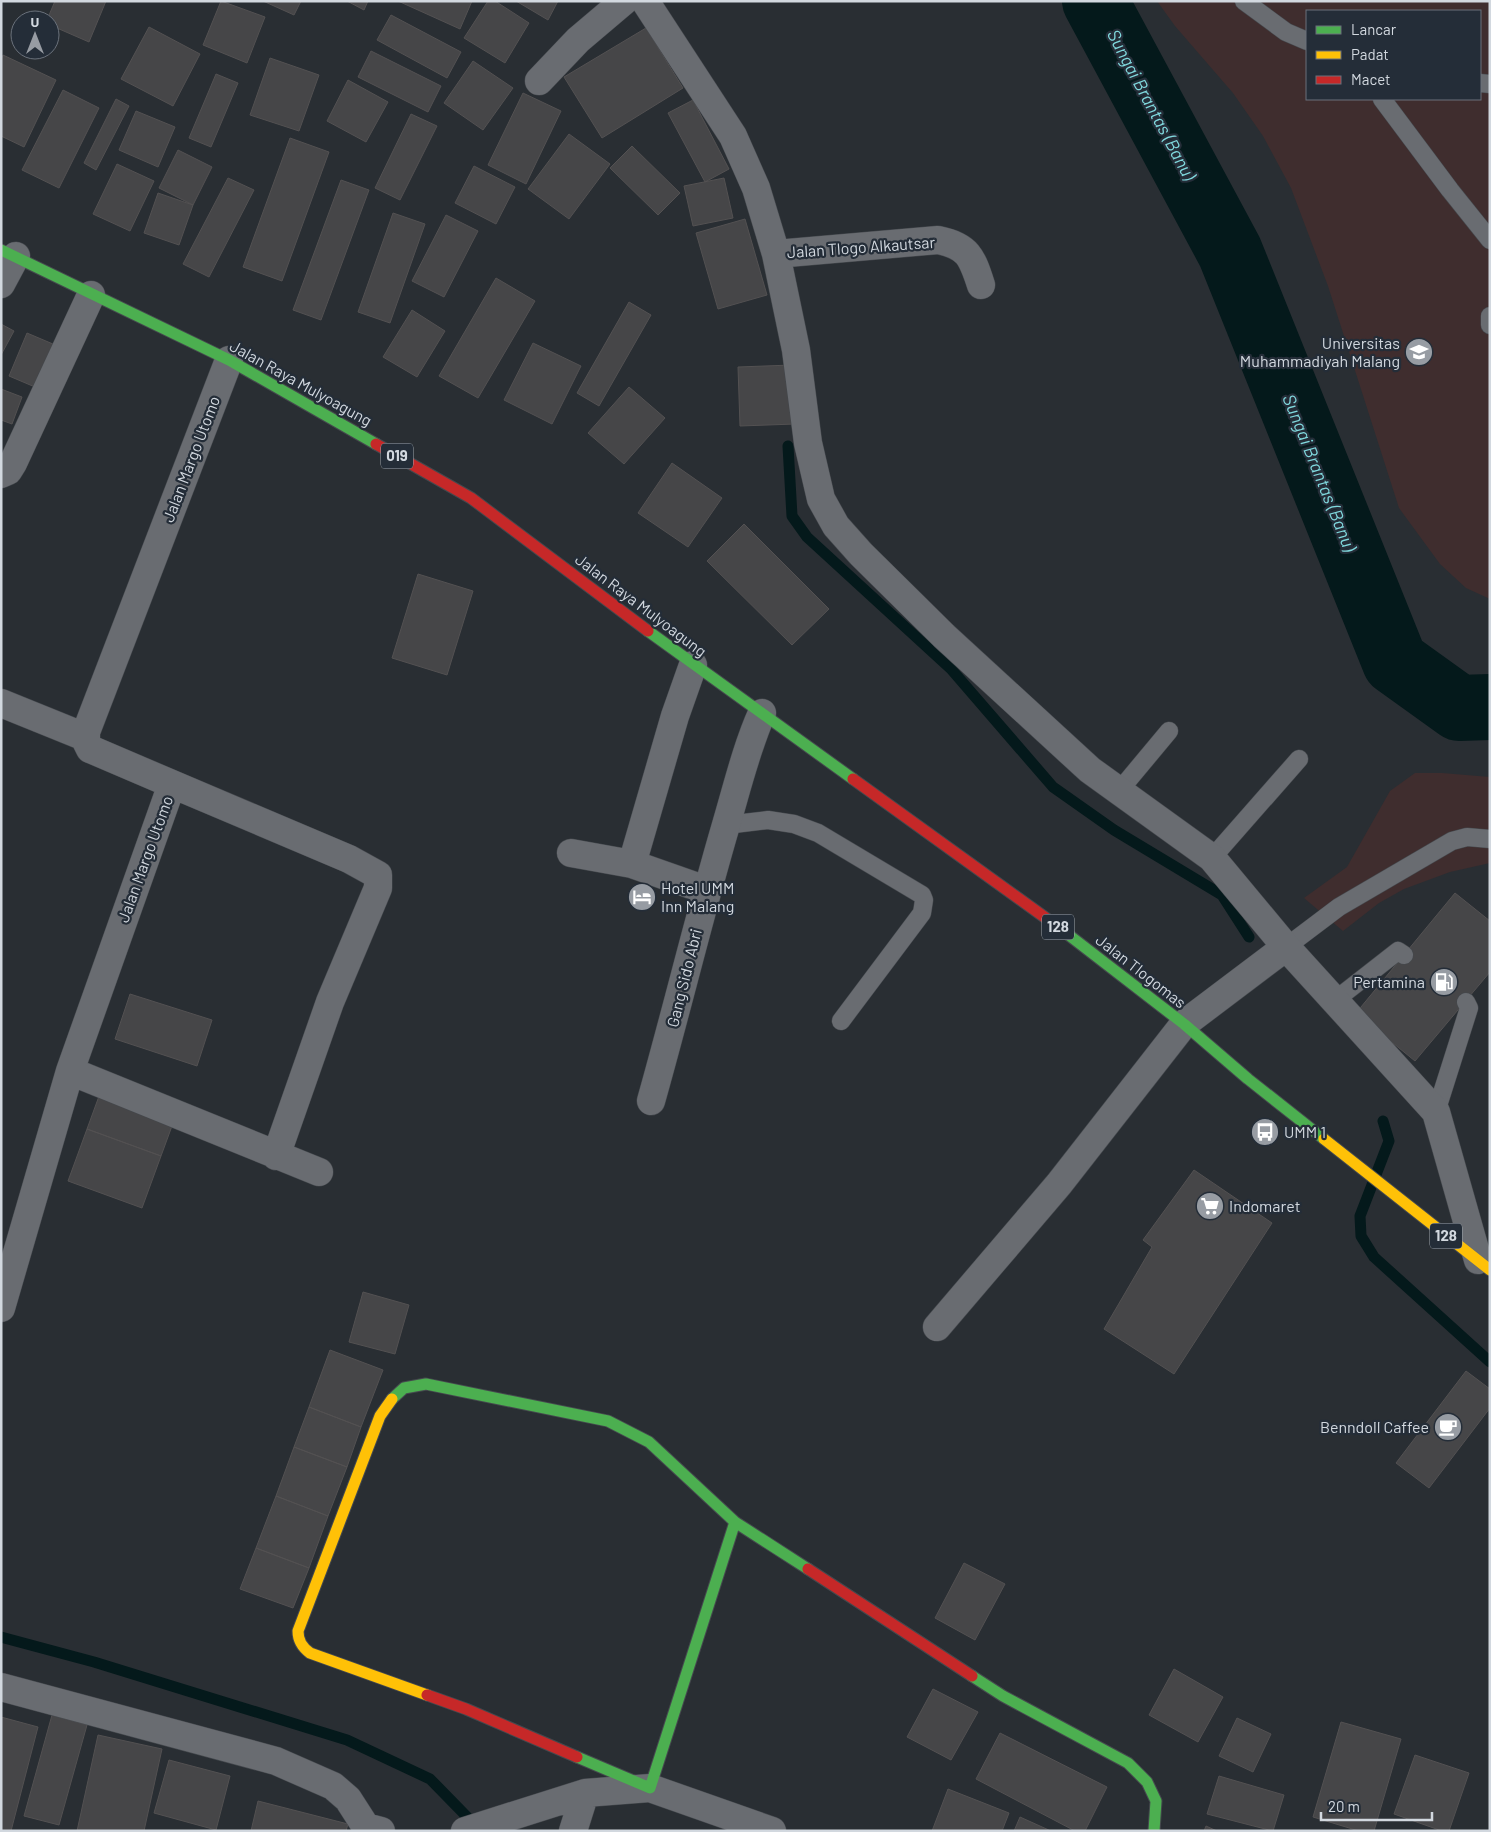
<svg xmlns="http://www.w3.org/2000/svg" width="1491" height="1832" viewBox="0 0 1491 1832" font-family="Barlow,sans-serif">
  <rect width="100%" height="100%" fill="#292e33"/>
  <path fill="#3f2d2e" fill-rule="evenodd" d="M1157,1H1490V599L1466,588L1440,564L1399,508L1328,286L1291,188L1263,136L1233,93L1175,26ZM1307,11H1480V99H1307Z
    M1415,773H1442L1490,777V863L1450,872L1404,889L1379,903L1343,931L1304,898L1347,867L1390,791Z"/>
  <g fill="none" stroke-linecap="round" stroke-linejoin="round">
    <path stroke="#04191b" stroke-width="11" d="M788,446L792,516L807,537L951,669L1053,787L1114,830L1222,895L1249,937
      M1383,1121L1389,1141L1360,1216L1361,1236L1374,1257L1490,1362
      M1,1637L94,1662L347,1740L430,1779L476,1826"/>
    <path stroke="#04191b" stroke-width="66" d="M1095,1L1230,252L1395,662L1459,708L1490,707"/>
  </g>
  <path fill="#464648" stroke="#535152" d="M55,1H106L89,42L50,25V20H47Z
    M221,1L265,17L247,63L203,45Z
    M263,1H301L294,15Z
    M347,1H368L364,10Z
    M398,1H472L460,29Z
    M488,1H495L529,23L505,63L464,38Z
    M516,1H558L548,20Z
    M391,15L461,52L447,78L377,40Z
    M149,27L200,54L173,106L121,79Z
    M646,28L683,88L602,138L564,77Z
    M371,51L441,86L428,112L358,77Z
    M3,55L56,80L24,147L1,136V60Z
    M270,58L319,75L299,131L250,115Z
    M473,61L513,88L483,130L444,103Z
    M216,74L238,83L211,147L189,138Z
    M348,80L388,102L366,142L327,121Z
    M63,90L99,108L59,188L22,170Z
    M523,93L561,111L526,184L488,165Z
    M116,99L129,106L96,170L84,163Z
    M693,100L729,169L705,182L668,113Z
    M136,111L175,127L158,167L119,150Z
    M411,114L437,126L400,200L375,188Z
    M569,134L610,164L569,219L528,189Z
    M290,138L329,152L282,281L243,267Z
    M632,146L680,193L658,215L610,168Z
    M178,150L212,167L193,205L159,188Z
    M117,164L154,181L130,231L93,214Z
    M474,166L515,187L496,224L455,203Z
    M228,178L254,190L209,277L183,264Z
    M724,178L733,218L693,226L684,186Z
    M341,180L369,190L321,320L293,310Z
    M158,193L193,205L179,245L144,233Z
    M393,213L425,224L390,323L358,312Z
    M446,215L478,231L444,297L412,281Z
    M745,219L767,295L718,309L696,233Z
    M496,278L535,301L478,398L439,376Z
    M629,302L651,315L599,406L577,393Z
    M412,310L445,331L417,377L383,357Z
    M1,324L14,331L1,355Z
    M27,333L60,347L42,390L9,376Z
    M533,343L581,366L552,424L504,400Z
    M792,365L795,424L740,426L738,367Z
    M629,387L665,418L624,464L588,433Z
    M1,389L22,397L12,424L1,420Z
    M672,463L722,498L688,547L638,513Z
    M744,524L829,609L792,645L707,561Z
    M418,574L473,591L447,675L392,658Z
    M1455,893L1490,921V972L1415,1061L1356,1013Z
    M130,994L212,1020L197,1066L115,1039Z
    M102,1088L176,1115L161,1156L87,1129Z
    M87,1129L161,1156L142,1208L68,1181Z
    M1194,1170L1272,1223L1174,1374L1104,1329L1152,1247L1143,1240Z
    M363,1292L409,1305L395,1354L349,1342Z
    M330,1350L383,1370L361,1427L309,1407Z
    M1466,1371L1490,1389V1408L1429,1488L1396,1463Z
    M309,1407L361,1427L347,1467L294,1447Z
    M294,1447L347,1467L328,1516L276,1496Z
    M276,1496L328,1516L309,1568L256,1548Z
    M256,1548L309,1568L293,1608L240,1589Z
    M964,1563L1005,1584L975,1640L935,1618Z
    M1174,1669L1223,1697L1198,1742L1149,1715Z
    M933,1689L978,1712L951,1760L907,1737Z
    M52,1715L87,1725L59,1825L24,1816Z
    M1,1717L38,1727L11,1831H1Z
    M1237,1718L1271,1734L1253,1772L1219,1756Z
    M1341,1722L1401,1739L1374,1831H1359L1313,1817Z
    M1000,1733L1107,1787L1085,1831H1075L976,1779Z
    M98,1735L162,1749L144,1831H77Z
    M1415,1755L1469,1773L1449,1831H1442L1394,1814Z
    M169,1760L230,1776L216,1830L154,1813Z
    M1219,1776L1284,1795L1273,1831L1207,1814Z
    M948,1789L1009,1813L1002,1831H932Z
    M258,1801L348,1824L346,1831H251Z
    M1020,1817L1051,1831H1014Z
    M1206,1826L1217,1831H1204Z"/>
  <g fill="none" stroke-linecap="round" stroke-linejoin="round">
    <defs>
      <path id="lane" d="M1244,1L1286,32L1307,41
        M1480,83L1490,84
        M1382,99L1450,190L1490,240
        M1490,316V325
        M1119,791L1169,731
        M726,825L768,820L794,824L818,833L922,895L924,900L922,913L841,1021
        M1212,858L1299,759
        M1286,947L1339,907L1452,841L1467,837L1490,839
        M1334,1001L1398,951L1404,955
        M1436,1112L1469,1008L1466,1002"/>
      <path id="street" d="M645,1L733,136L756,188L776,254L796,350L808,443L821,499L836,526L861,554L944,636L1090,770L1212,858L1286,947L1436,1112L1478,1260
        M539,81L578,40L624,1
        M776,254L938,240C968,246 972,257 981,285
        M1,284L16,256
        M1,474L8,471L13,463L91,295
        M1,703L85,737
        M172,784L349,859L378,875V888L330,1002L276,1156
        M571,853L632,864L706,890
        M632,864L675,716L693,665
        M70,1071L319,1172
        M651,1101C677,1009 699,917 726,825C737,788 746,749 762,713
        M1,1308L70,1071L172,784L90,749L86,741V732L229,360
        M937,1327L1059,1184L1184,1024L1286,947
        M1,1687L276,1761L333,1786L348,1799L366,1827L381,1831
        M465,1831L585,1793
        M573,1831L585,1793L650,1788L772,1831"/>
      <path id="fast" d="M1,250L229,360L376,444
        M648,631L853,779
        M1061,929L1184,1024L1248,1079L1324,1139
        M392,1399L404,1388L426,1384L608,1421L649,1442L735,1522L808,1569
        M972,1676L1003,1696L1128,1763L1147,1782L1156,1801L1154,1831
        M577,1757L650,1788L735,1522"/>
      <path id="slow" d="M1324,1139L1490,1270
        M392,1399L380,1416L298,1631C298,1641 302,1647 310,1653L427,1695"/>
      <path id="jam" d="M376,444L471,498L648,631
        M853,779L1061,929
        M808,1569L972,1676
        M427,1695L466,1709L577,1757"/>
    </defs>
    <use href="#lane" stroke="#45494e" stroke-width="19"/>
    <use href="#street" stroke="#45494e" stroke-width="29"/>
    <use href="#fast" stroke="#45494e" stroke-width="13"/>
    <use href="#slow" stroke="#45494e" stroke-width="13"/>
    <use href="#jam" stroke="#45494e" stroke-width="13"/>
    <use href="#lane" stroke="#696c71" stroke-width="18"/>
    <use href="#street" stroke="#696c71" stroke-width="28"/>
    <use href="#fast" stroke="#4caf50" stroke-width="11"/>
    <use href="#slow" stroke="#ffc107" stroke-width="11"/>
    <use href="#jam" stroke="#c62828" stroke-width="11"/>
  </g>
  <defs>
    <symbol id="university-disc" viewBox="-11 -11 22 22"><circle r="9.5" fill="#979ca3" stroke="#242d38"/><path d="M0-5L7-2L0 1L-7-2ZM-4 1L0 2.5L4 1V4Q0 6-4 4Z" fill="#fff"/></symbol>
    <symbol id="hotel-disc" viewBox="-11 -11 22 22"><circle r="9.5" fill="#979ca3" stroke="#242d38"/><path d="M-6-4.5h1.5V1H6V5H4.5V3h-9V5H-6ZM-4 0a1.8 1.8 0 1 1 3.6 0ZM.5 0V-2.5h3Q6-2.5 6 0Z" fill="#fff"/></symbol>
    <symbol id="fuel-disc" viewBox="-11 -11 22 22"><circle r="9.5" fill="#979ca3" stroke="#242d38"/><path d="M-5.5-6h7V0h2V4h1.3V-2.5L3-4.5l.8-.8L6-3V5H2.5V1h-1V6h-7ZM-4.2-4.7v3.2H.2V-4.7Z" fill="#fff"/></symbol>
    <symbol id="bus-disc" viewBox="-11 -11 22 22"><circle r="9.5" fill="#979ca3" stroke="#242d38"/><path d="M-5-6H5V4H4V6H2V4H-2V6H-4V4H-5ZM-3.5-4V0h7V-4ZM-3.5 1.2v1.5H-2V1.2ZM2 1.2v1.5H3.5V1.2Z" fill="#fff"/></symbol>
    <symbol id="supermarket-disc" viewBox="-11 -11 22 22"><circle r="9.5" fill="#979ca3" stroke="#242d38"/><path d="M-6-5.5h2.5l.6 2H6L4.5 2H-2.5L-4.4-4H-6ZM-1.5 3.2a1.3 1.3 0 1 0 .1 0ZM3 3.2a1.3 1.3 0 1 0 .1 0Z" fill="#fff"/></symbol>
    <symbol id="cafe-disc" viewBox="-11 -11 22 22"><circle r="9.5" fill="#979ca3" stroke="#242d38"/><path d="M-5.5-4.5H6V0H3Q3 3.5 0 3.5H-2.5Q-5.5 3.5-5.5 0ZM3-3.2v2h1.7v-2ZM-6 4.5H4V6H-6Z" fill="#fff"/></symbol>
  </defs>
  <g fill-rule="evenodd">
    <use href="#university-disc" x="1403" y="336" width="32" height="32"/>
    <use href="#hotel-disc" x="626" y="881" width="32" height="32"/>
    <use href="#fuel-disc" x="1428" y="966" width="32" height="32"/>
    <use href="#bus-disc" x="1249" y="1116" width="32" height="32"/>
    <use href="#supermarket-disc" x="1194" y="1190" width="32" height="32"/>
    <use href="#cafe-disc" x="1432" y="1411" width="32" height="32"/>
  </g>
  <g text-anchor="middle" stroke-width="4.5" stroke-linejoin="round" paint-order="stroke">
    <g fill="#242d38" stroke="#9ea5ad" stroke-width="1">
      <rect x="381" y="443.5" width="32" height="25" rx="4"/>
      <rect x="1042" y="914.5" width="32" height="25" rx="4"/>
      <rect x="1430" y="1223.5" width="32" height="25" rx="4"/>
    </g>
    <g font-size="15" font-weight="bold" fill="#d2d8df">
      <text x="397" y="461">019</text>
      <text x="1058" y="932">128</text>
      <text x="1446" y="1241">128</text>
    </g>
    <g font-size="16" fill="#d2d8df" stroke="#242d38">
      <text transform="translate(861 247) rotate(-4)" y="6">Jalan Tlogo Alkautsar</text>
      <text transform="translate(301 383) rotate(29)" y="6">Jalan Raya Mulyoagung</text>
      <text transform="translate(191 459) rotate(-69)" y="6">Jalan Margo Utomo</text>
      <text transform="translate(641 605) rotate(37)" y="6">Jalan Raya Mulyoagung</text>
      <text transform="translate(145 859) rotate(-70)" y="6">Jalan Margo Utomo</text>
      <text transform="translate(1141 971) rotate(38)" y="6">Jalan Tlogomas</text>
      <text transform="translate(684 978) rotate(-76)" y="6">Gang Sido Abri</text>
    </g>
    <g font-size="16" fill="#d2d8df" stroke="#242d38" text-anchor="end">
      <text x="1400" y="349">Universitas<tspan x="1400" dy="18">Muhammadiyah Malang</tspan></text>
      <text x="661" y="894" text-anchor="start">Hotel UMM<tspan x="661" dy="18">Inn Malang</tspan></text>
      <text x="1425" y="988">Pertamina</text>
      <text x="1284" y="1138" text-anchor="start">UMM 1</text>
      <text x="1229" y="1212" text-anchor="start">Indomaret</text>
      <text x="1429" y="1433">Benndoll Caffee</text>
    </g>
    <g font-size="18" font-style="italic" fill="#80d9de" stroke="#242d38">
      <text transform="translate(1151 105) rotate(62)" y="6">Sungai Brantas (Banu)</text>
      <text transform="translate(1319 473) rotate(68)" y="6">Sungai Brantas (Banu)</text>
    </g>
  </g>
  <rect width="1491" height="1832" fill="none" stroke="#d2d8df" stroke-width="5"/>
  <rect x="1306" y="10" width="175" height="90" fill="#242d38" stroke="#6a717b"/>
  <rect x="1316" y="26" width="25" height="8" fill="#4caf50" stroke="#6a717b"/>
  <text x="1351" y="35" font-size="15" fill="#d2d8df">Lancar</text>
  <rect x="1316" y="51" width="25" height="8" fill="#ffc107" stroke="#6a717b"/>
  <text x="1351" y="60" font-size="15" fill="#d2d8df">Padat</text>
  <rect x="1316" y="76" width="25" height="8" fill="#c62828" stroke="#6a717b"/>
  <text x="1351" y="85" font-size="15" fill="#d2d8df">Macet</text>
  <g transform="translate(35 35)"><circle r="24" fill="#242d38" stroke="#6a717b"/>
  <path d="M0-4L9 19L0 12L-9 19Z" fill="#979ca3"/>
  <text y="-8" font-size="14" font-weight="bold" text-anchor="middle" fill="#d2d8df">U</text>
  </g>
  <path d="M1321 1812v8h111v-8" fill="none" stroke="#d2d8df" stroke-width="2.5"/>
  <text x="1328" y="1812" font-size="15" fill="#d2d8df" stroke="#242d38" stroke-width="4" paint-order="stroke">20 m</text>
</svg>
